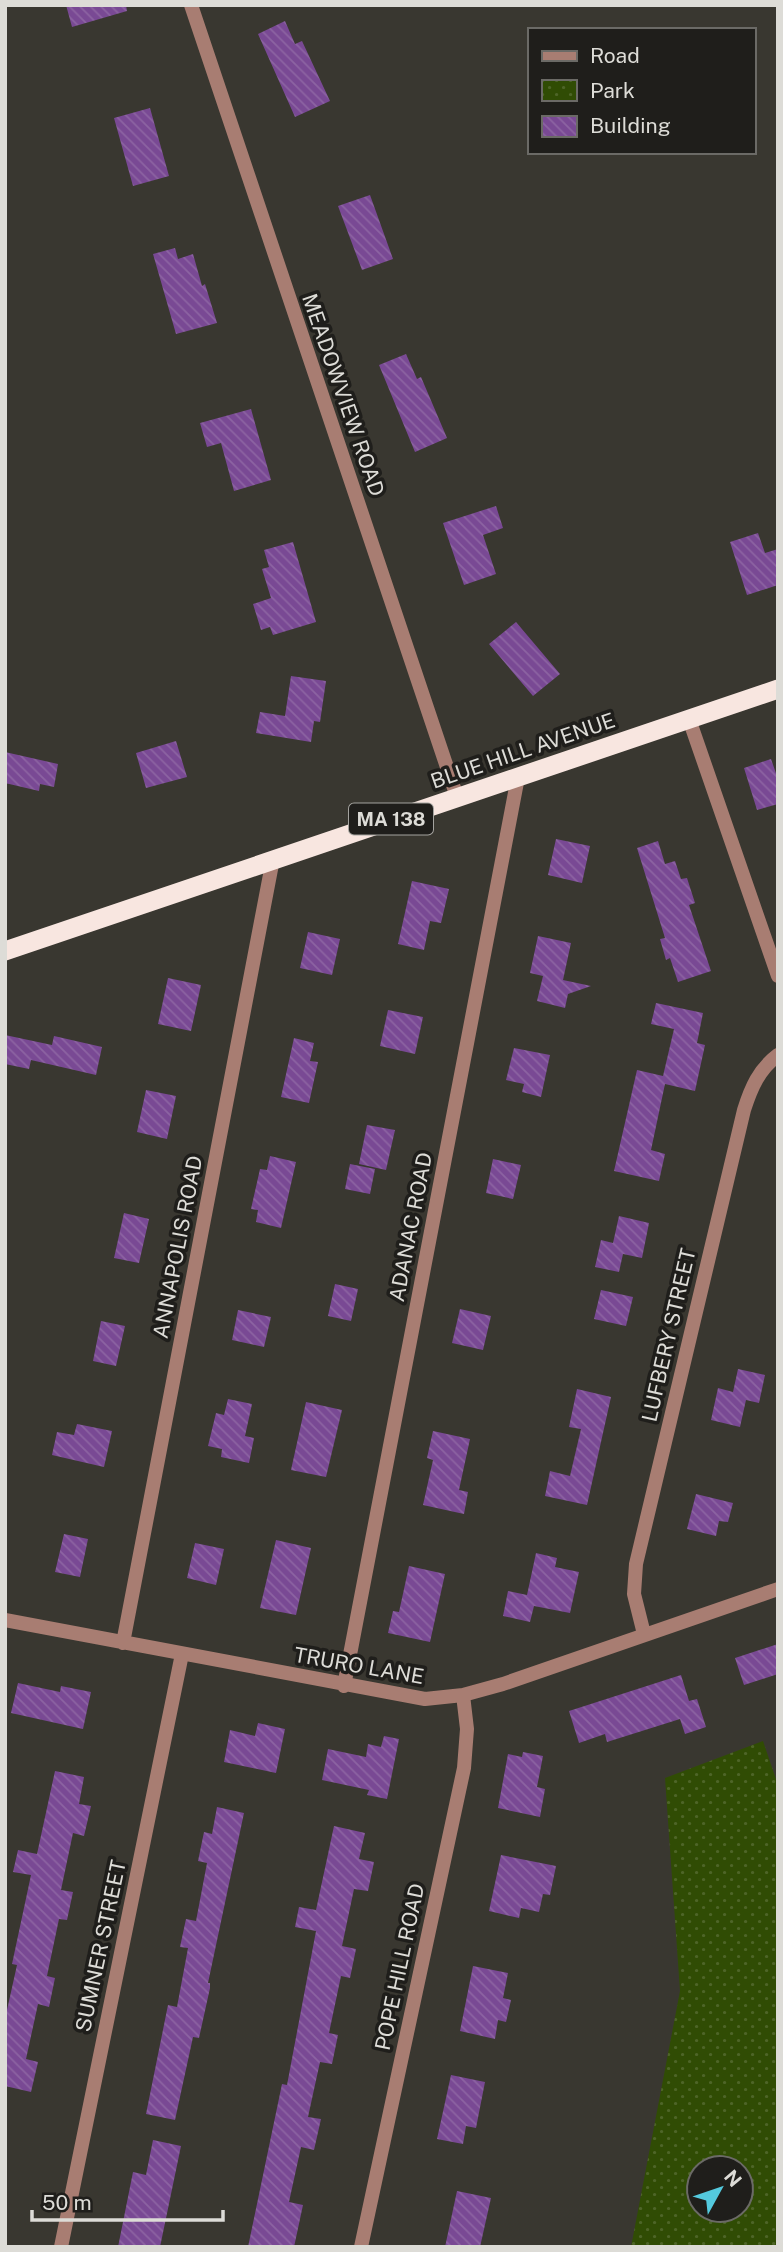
<svg xmlns="http://www.w3.org/2000/svg" width="783" height="2252" viewBox="0 0 783 2252" font-family="'Public Sans',sans-serif">
  <defs>
    <pattern id="park-dots" width="8" height="8" patternUnits="userSpaceOnUse" patternTransform="scale(1.75)"><rect width="8" height="8" fill="#304c04"/><path d="M2 2h.1M6 6h.1" fill="none" stroke="#4e6528" stroke-width="1.8" stroke-linecap="round"/></pattern>
    <pattern id="building-back-hatch" width="6" height="6" patternUnits="userSpaceOnUse" patternTransform="scale(1.75)"><rect width="6" height="6" fill="#794994"/><path d="M-1 5l2 2M0 0l6 6M5-1l2 2" fill="none" stroke="#8c63a2"/></pattern>
  </defs>
  <rect width="100%" height="100%" fill="#393730"/>
  <path fill="url(#park-dots)" fill-rule="evenodd" d="M763,1741L778,1785V2247H631L680,1991L665,1778ZM699,2168H741V2210H699Z"/>
  <path fill="url(#building-back-hatch)" d="M66,5H126L127,11L72,27Z
    M285,21L295,44L302,41L330,101L295,117L258,34Z
    M150,108L169,176L133,186L114,118Z
    M370,195L393,259L362,270L338,206Z
    M175,248L178,259L193,254L202,286L205,284L217,323L176,334L153,254Z
    M406,354L417,379L421,377L447,438L415,452L379,365Z
    M251,409L271,480L234,491L221,443L207,447L200,423Z
    M496,506L503,528L483,535L496,574L464,585L443,523Z
    M758,533L765,553L778,549V585L747,595L730,542Z
    M293,542L316,622L273,635L270,627L261,630L253,604L271,598L262,569L269,567L264,550Z
    M516,622L560,674L533,696L489,644Z
    M291,676L326,681L320,722L314,721L311,742L256,733L260,712L285,716Z
    M176,741L187,777L146,788L136,753Z
    M5,752L58,764L54,787L40,784L39,791L5,783Z
    M771,759L778,779V804L757,810L744,768Z
    M556,839L590,846L582,883L548,875Z
    M658,841L665,864L675,861L681,879L687,878L695,903L689,905L711,971L678,982L670,958L666,960L660,939L665,938L637,848Z
    M412,881L449,889L441,923L430,921L424,950L398,944Z
    M308,932L340,939L332,975L300,968Z
    M538,936L571,943L563,980L591,986L568,994L565,1008L537,1001L543,976L530,973Z
    M168,978L201,985L191,1031L158,1024Z
    M656,1003L703,1013L697,1043L705,1045L695,1091L665,1084L651,1150L665,1154L659,1181L614,1171L637,1070L663,1076L674,1029L651,1024Z
    M388,1010L423,1017L415,1054L380,1046Z
    M5,1035L52,1045L54,1036L102,1047L96,1075L31,1060L29,1069L5,1064Z
    M294,1038L314,1043L310,1061L318,1062L309,1103L281,1097Z
    M514,1048L550,1055L541,1097L522,1092L524,1084L506,1080Z
    M146,1090L176,1096L167,1139L137,1132Z
    M367,1125L395,1130L386,1170L359,1164Z
    M270,1156L296,1162L281,1228L256,1222L258,1210L251,1209L260,1169L267,1170Z
    M493,1159L521,1165L513,1199L486,1193Z
    M350,1164L375,1169L370,1194L345,1189Z
    M124,1213L149,1219L139,1263L114,1258Z
    M619,1216L649,1223L642,1258L623,1254L619,1272L595,1267L601,1240L613,1243Z
    M335,1284L358,1289L351,1321L328,1316Z
    M601,1290L633,1297L626,1326L594,1319Z
    M460,1309L491,1316L483,1350L452,1343Z
    M238,1310L271,1317L264,1347L232,1340Z
    M101,1321L125,1326L116,1366L93,1361Z
    M738,1369L765,1375L759,1403L746,1400L740,1427L711,1420L718,1388L733,1392Z
    M577,1389L611,1397L587,1505L545,1496L550,1471L570,1476L581,1429L569,1427Z
    M228,1399L252,1404L245,1436L254,1438L249,1463L221,1457L222,1449L208,1446L216,1413L224,1415Z
    M306,1402L342,1410L326,1477L291,1470Z
    M77,1424L112,1431L104,1467L52,1455L57,1432L74,1435Z
    M433,1431L470,1439L459,1490L468,1492L464,1514L423,1505L433,1460L427,1458Z
    M696,1494L733,1503L728,1522L719,1521L716,1536L687,1529Z
    M64,1534L88,1539L80,1577L55,1572Z
    M276,1540L311,1548L296,1615L260,1608Z
    M195,1543L224,1549L216,1585L187,1578Z
    M536,1553L557,1558L555,1567L579,1572L570,1613L534,1606L530,1622L503,1616L508,1591L527,1595Z
    M409,1566L445,1574L430,1642L388,1633L393,1611L399,1612Z
    M778,1644V1674L744,1685L735,1658Z
    M681,1675L689,1701L697,1699L706,1727L685,1734L680,1719L607,1742L605,1734L579,1743L569,1711Z
    M18,1683L60,1692L61,1686L91,1692L83,1729L11,1713Z
    M258,1723L285,1729L276,1773L224,1762L230,1730L255,1736Z
    M384,1736L399,1739L387,1799L367,1795L369,1790L322,1780L328,1749L366,1757L368,1744L381,1747Z
    M523,1752L543,1756L537,1787L545,1789L540,1817L498,1808L508,1754L522,1757Z
    M55,1771L84,1777L79,1804L91,1806L84,1836L73,1833L61,1890L73,1892L67,1920L59,1919L47,1976L55,1978L49,2007L38,2004L26,2059L38,2062L31,2092L5,2086V2019L17,1965L12,1964L31,1875L13,1872L18,1850L37,1854Z
    M217,1807L244,1813L208,1983H210V1988L199,2038L193,2037L175,2120L146,2114L168,2005L177,2007L188,1948L180,1947L186,1919L196,1921L207,1863L198,1861L204,1832L212,1834Z
    M334,1826L365,1833L359,1859L374,1862L368,1891L354,1889L342,1946L356,1949L350,1978L341,1976L329,2033L338,2035L332,2064L320,2062L308,2117L321,2119L314,2150L301,2147L289,2202L303,2205L294,2247H248L282,2084L287,2085L316,1931L295,1927L299,1907L316,1910Z
    M501,1855L556,1866L550,1895L543,1894L539,1912L521,1908L519,1918L489,1911Z
    M473,1966L508,1973L503,1998L511,2000L506,2022L498,2020L495,2039L460,2031Z
    M451,2075L485,2082L476,2128L466,2126L463,2144L437,2139Z
    M153,2140L181,2146L160,2247H118L133,2172L146,2175Z
    M457,2191L491,2198L480,2247H445Z"/>
  <g fill="none" stroke-linecap="round" stroke-linejoin="round">
    <path stroke="#a87d72" stroke-width="14" d="M191,5L457,797
      M689,719L778,976
      M5,1620L425,1699L463,1695L503,1684L778,1589
      M644,1634L634,1594L636,1564L744,1110C751,1088 759,1069 778,1055
      M123,1643L273,859
      M344,1686L518,777
      M61,2247L182,1654
      M361,2247L464,1768L467,1729L463,1695"/>
    <path stroke="#f8e6e0" stroke-width="19" d="M5,951L778,689"/>
  </g>
  <g text-anchor="middle" stroke-width="7" stroke-linejoin="round" paint-order="stroke">
    <rect fill="#1f1e1b" stroke="#a4a39f" stroke-width="2" x="349" y="803.5" width="84" height="31" rx="5"/>
    <g font-size="19" font-weight="bold" fill="#dddcd7">
      <text x="391" y="826">MA 138</text>
    </g>
    <g font-size="21" fill="#dddcd7" stroke="#1f1e1b">
      <text transform="translate(343 395) rotate(71)" y="7">MEADOWVIEW ROAD</text>
      <text transform="translate(523 751) rotate(-19)" y="7">BLUE HILL AVENUE</text>
      <text transform="translate(411 1227) rotate(-79)" y="7">ADANAC ROAD</text>
      <text transform="translate(178 1247) rotate(-79)" y="7">ANNAPOLIS ROAD</text>
      <text transform="translate(669 1335) rotate(-77)" y="7">LUFBERY STREET</text>
      <text transform="translate(359 1666) rotate(10)" y="7">TRURO LANE</text>
      <text transform="translate(101 1946) rotate(-78)" y="7">SUMNER STREET</text>
      <text transform="translate(400 1967) rotate(-78)" y="7">POPE HILL ROAD</text>
    </g>
  </g>
  <rect width="783" height="2252" fill="none" stroke="#dddcd7" stroke-width="14"/>
  <rect x="528" y="28" width="228" height="126" fill="#1f1e1b" stroke="#6b6a66" stroke-width="2"/>
  <rect x="542" y="51" width="35" height="10" fill="#a87d72" stroke="#6b6a66" stroke-width="2"/>
  <text x="590" y="63" font-size="21" fill="#dddcd7">Road</text>
  <rect x="542" y="80" width="35" height="21" fill="url(#park-dots)" stroke="#6b6a66" stroke-width="2"/>
  <text x="590" y="98" font-size="21" fill="#dddcd7">Park</text>
  <rect x="542" y="116" width="35" height="21" fill="url(#building-back-hatch)" stroke="#6b6a66" stroke-width="2"/>
  <text x="590" y="133" font-size="21" fill="#dddcd7">Building</text>
  <g transform="translate(720 2189) rotate(50)"><circle r="33" fill="#1f1e1b" stroke="#6b6a66" stroke-width="2"/>
  <path d="M0-5L12 26L0 18L-12 26Z" fill="#54cade"/>
  <text y="-10" font-size="19" font-weight="bold" text-anchor="middle" fill="#dddcd7">N</text>
  </g>
  <path d="M32 2210v10h191v-10" fill="none" stroke="#dddcd7" stroke-width="3.5"/>
  <text x="42" y="2210" font-size="21" fill="#dddcd7" stroke="#1f1e1b" stroke-width="5" paint-order="stroke">50 m</text>
</svg>
